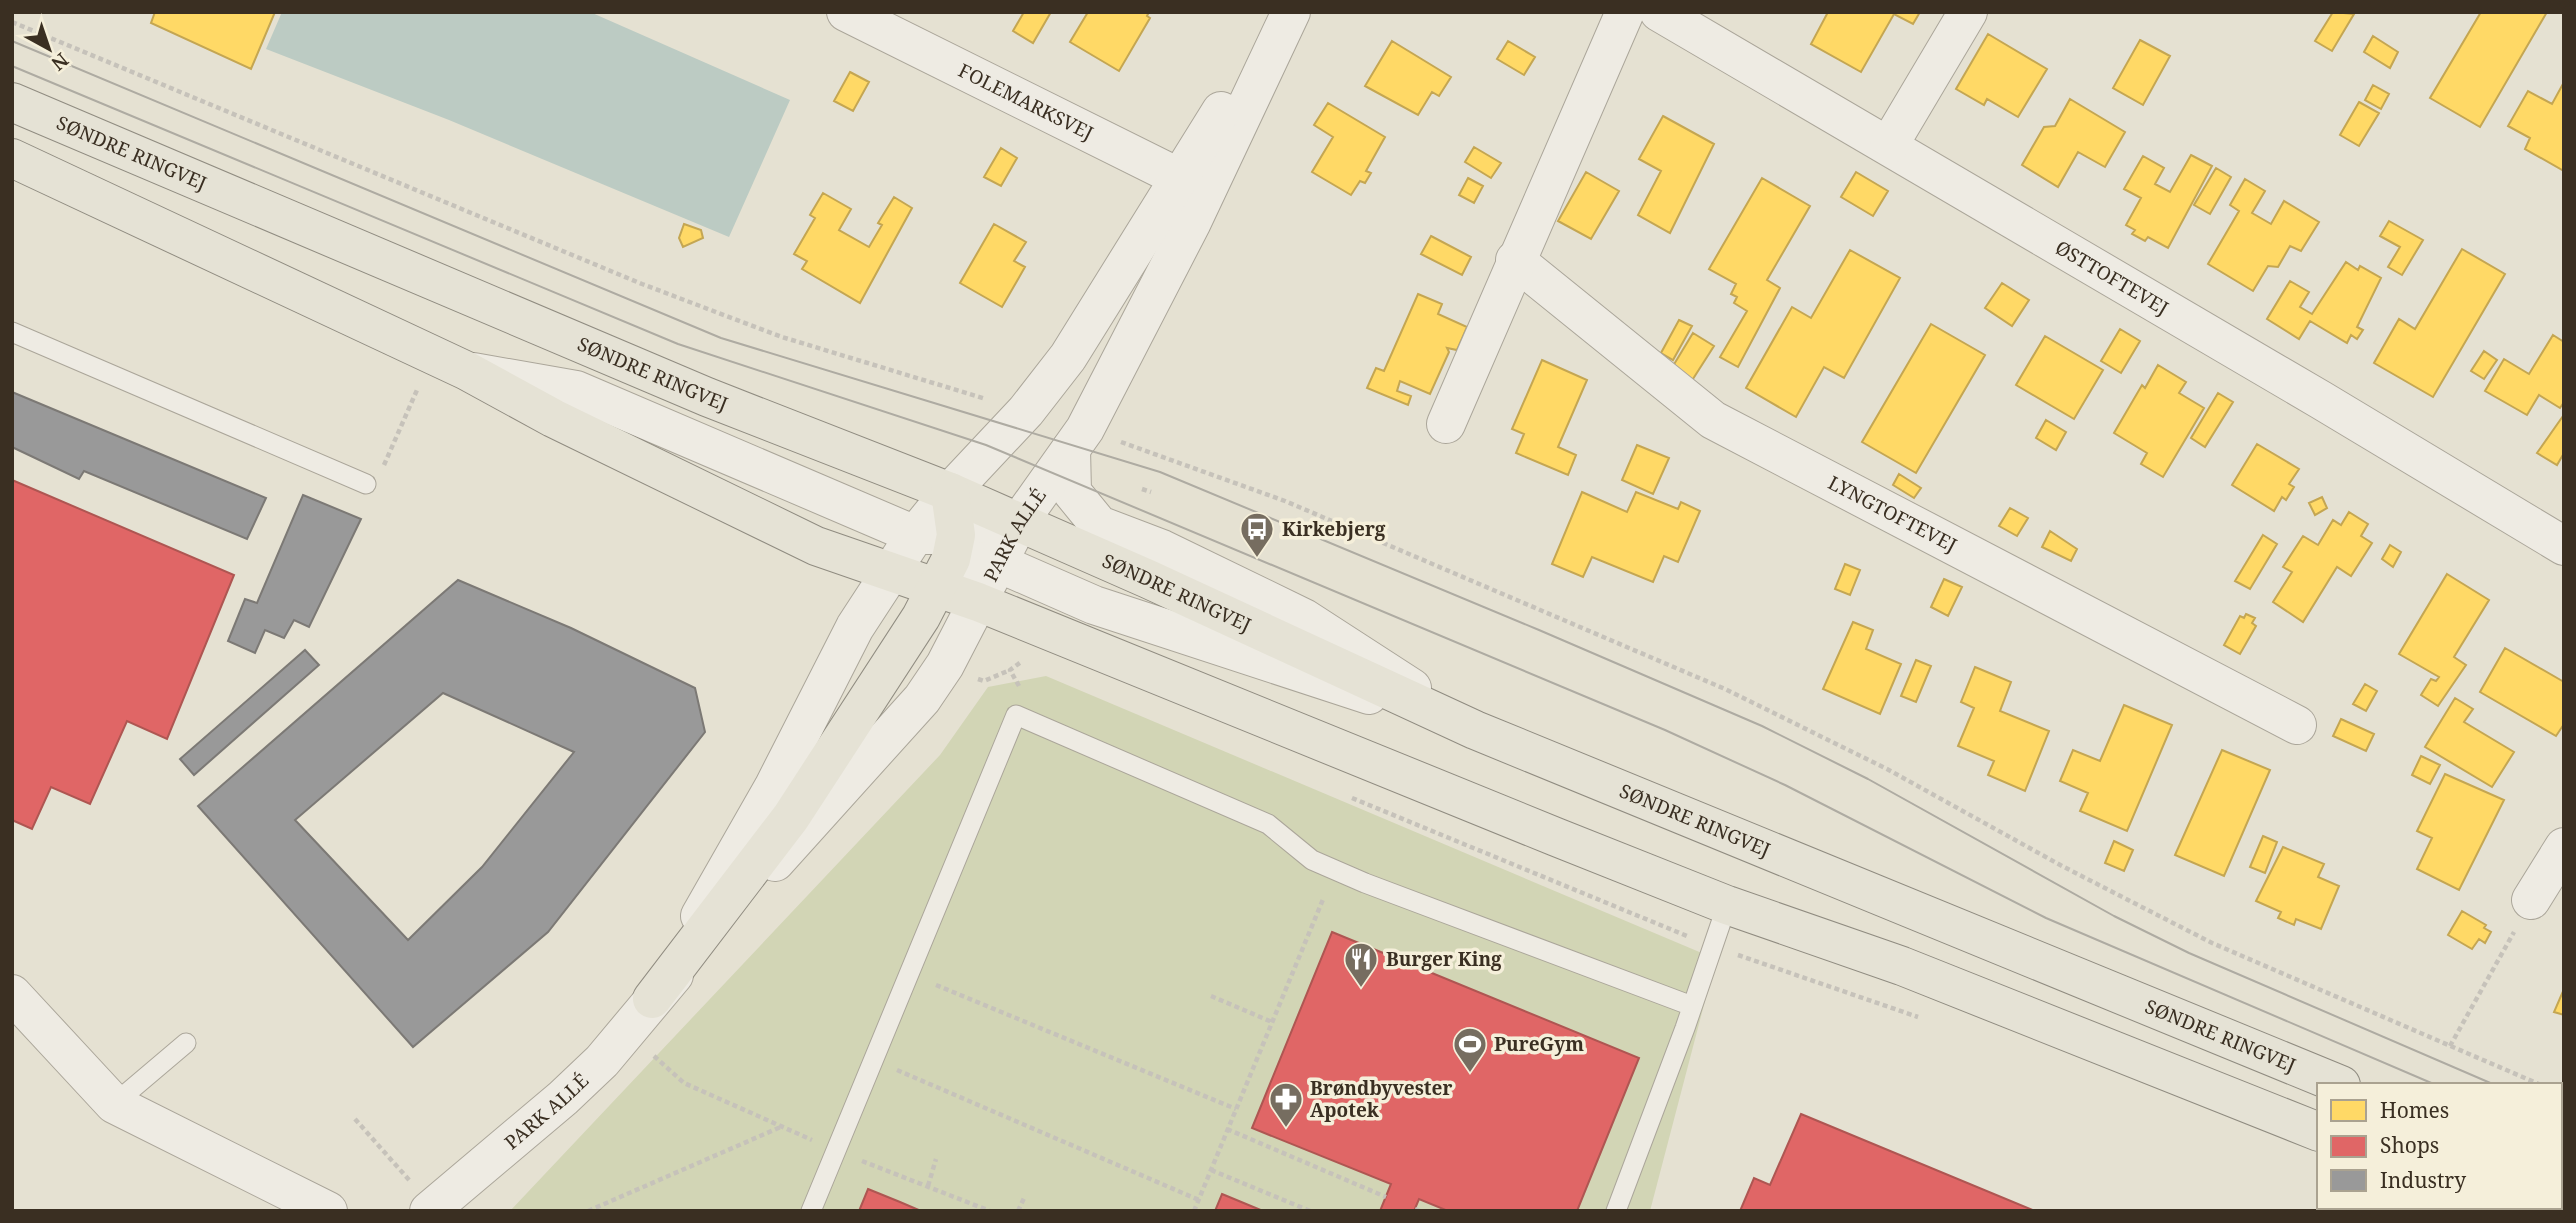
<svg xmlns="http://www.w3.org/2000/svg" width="2576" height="1223" viewBox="0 0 2576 1223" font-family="'Noto Serif',serif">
  <rect width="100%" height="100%" fill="#e5e1d2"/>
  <path fill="#d2d5b5" d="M1046,676L1716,959L1650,1211H510L940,755L988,687Z"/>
  <path fill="#bccbc3" d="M282,12H590L790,100L729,237L449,120L266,49Z"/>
  <path fill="#ffd966" stroke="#c4a652" stroke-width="2" d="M155,12H275L251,69L151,23Z
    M1024,12H1051L1033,43L1013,31Z
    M1088,12H1149L1147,16L1150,18L1119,71L1070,42Z
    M1828,12H1920L1913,24L1894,14L1861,72L1811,44Z
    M2333,12L2354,14L2332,51L2315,41Z
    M2481,12H2547L2480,127L2430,98Z
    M1988,34L2047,69L2018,117L1987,99L1984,105L1956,89Z
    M2373,36L2398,52L2390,68L2364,52Z
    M2140,40L2170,56L2143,105L2113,88Z
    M1392,41L1451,77L1439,96L1432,92L1418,115L1365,86Z
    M1508,41L1535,57L1524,75L1497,59Z
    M850,72L869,82L853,111L834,101Z
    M2564,82V171L2525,149L2530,138L2508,126L2528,91L2552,104Z
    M2373,85L2389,94L2381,109L2365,100Z
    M2070,99L2125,132L2105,167L2078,152L2058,187L2022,165L2044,127L2055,126Z
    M2359,102L2379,113L2359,146L2340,135Z
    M1328,103L1385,137L1366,171L1371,173L1365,183L1360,181L1351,195L1312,172L1333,137L1314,125Z
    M1663,116L1714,144L1670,233L1638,215L1661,171L1639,159Z
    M1474,147L1501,163L1491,178L1465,162Z
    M1001,148L1017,158L1001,186L984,177Z
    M2191,155L2212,166L2168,248L2148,237L2145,241L2132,234L2135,230L2126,225L2141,198L2124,189L2143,156L2164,168L2155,184L2170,192Z
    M2216,168L2231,177L2210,214L2194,205Z
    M1586,172L1619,191L1591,239L1558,221Z
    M1856,172L1888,191L1873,216L1841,197Z
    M1468,178L1483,186L1474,203L1459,195Z
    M1762,178L1810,206L1767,280L1780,288L1738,367L1720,357L1747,311L1734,303L1737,297L1731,294L1736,284L1709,269Z
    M2245,179L2265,191L2252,213L2271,224L2284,201L2319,222L2301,251L2290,246L2278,267L2268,266L2253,291L2208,264L2239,211L2230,205Z
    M823,193L851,209L839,230L869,247L882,225L878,223L894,197L912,208L860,303L802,269L807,261L794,254L815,218L810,215Z
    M2389,221L2423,240L2402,275L2388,267L2400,247L2380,236Z
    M684,224L701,230L703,238L683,247L679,238Z
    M994,224L1026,242L1014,261L1025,267L1002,307L960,283Z
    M1431,236L1471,257L1462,275L1421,254Z
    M2462,249L2505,274L2433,397L2374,363L2399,319L2415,329Z
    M1850,250L1900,278L1844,378L1824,367L1796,417L1746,388L1792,307L1811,318Z
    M2346,262L2358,270L2360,266L2381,278L2357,327L2363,330L2357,339L2351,335L2347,343L2310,321L2299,339L2267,319L2290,281L2309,292L2300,307L2312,314Z
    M2002,283L2029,300L2012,326L1985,308Z
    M1418,294L1442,304L1438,314L1467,327L1457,350L1447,348L1449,352L1430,394L1400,381L1397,391L1411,396L1408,405L1367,388L1376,368L1384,371Z
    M1679,320L1692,326L1673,360L1661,353Z
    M1931,324L1985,355L1916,473L1862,442Z
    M2120,329L2140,341L2121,373L2101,361Z
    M1693,333L1714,346L1691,382L1673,366Z
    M2553,335L2564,342V402L2560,408L2539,395L2527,415L2485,391L2504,359L2529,374Z
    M2045,336L2103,370L2074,419L2016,385Z
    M2484,351L2497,360L2484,379L2471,371Z
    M1542,360L1587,380L1558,447L1576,455L1568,475L1516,453L1524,434L1512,429Z
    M2158,365L2186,382L2179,393L2204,408L2163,477L2141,464L2147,453L2114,433L2142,385L2145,388Z
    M2218,393L2233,402L2205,447L2191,438Z
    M2563,416L2564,453L2557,465L2537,453Z
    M2046,420L2066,432L2056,450L2036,438Z
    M2257,444L2299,469L2289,484L2294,487L2286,500L2282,497L2274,511L2232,485Z
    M1637,445L1669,458L1653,494L1622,480Z
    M1899,474L1921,488L1914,498L1893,485Z
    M1582,492L1627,512L1636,492L1678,509L1681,502L1700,511L1678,562L1664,556L1653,582L1592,557L1583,577L1552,564Z
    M2322,497L2327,508L2315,515L2309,503Z
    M2010,508L2028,518L2017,536L1999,526Z
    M2349,512L2368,524L2361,536L2372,543L2351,576L2337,567L2303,622L2273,602L2292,572L2283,567L2303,536L2318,545L2333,520L2341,525Z
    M2050,531L2077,549L2071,561L2042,547Z
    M2263,535L2277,544L2250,589L2235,581Z
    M2390,545L2401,552L2393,567L2382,559Z
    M1845,564L1860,570L1850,595L1835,589Z
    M2447,574L2489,600L2454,657L2466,665L2438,706L2421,695L2431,679L2436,681L2439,677L2399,654Z
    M1944,579L1962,587L1948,616L1931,607Z
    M2246,614L2255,618L2252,623L2256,626L2240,654L2224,645L2240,616L2244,618Z
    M1853,622L1873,630L1866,649L1901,664L1880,714L1823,689Z
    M2505,648L2564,682V724L2556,736L2480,692Z
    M1916,660L1931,666L1916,702L1901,696Z
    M1975,667L2011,682L2000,711L2049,731L2025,791L1988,775L1994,761L1958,746L1974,708L1961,702Z
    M2365,684L2377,691L2366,711L2353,704Z
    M2455,698L2473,709L2464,722L2514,752L2492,787L2425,747Z
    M2124,705L2172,725L2127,831L2080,811L2088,793L2060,781L2073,750L2100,761Z
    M2341,719L2374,734L2366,751L2333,736Z
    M2222,750L2270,770L2224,876L2175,855Z
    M2421,756L2440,765L2430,784L2412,775Z
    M2445,774L2504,800L2459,890L2417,869L2432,838L2417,831Z
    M2263,836L2277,842L2265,873L2250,867Z
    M2114,841L2133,850L2124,871L2105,863Z
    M2283,847L2324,864L2318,877L2339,886L2321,929L2296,919L2294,925L2278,918L2281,912L2256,901Z
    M2462,911L2486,925L2484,928L2491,932L2485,943L2479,939L2472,949L2448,935Z
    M2564,989V1015L2554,1012Z"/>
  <path fill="#e06666" stroke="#ae5652" stroke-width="2" d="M12,480L234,575L167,739L127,721L90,804L51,787L32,829L12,820Z
    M1332,932L1639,1058L1577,1211H1448L1419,1199L1414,1211H1380L1391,1184L1252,1128Z
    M1801,1114L2035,1211H1740L1754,1178L1770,1185Z
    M868,1189L900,1202L921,1211H859Z
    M1222,1194L1263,1211H1215Z"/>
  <path fill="#999" stroke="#7c7975" stroke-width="2" fill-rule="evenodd" d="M12,392L266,498L247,539L84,471L79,479L12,447Z
    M303,495L361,519L309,627L294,620L284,638L265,630L255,653L228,641L245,599L257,603Z
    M458,580L571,628L695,688L705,732L548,932L413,1047L198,806ZM443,693L574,752L482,867L408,940L295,820Z
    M305,650L319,665L194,775L180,759Z"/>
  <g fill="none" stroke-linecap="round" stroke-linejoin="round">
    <defs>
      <path id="service" d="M12,332L366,484
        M114,1104L186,1043
        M811,1211L1016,715L1268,824L1312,860L1365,883L1692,1006
        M1616,1211L1685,1028L1727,905"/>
      <g id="minor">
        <path id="s1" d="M846,12L1206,191"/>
        <path id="s2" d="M1659,12L2321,400L2564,546"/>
        <path d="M1889,145L1968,12"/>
        <path id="s3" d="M1515,260L1713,420L2297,725"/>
        <path d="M1446,424L1625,12"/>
        <path d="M2531,900L2564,847"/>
        <path d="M12,994L114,1104L328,1211"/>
      </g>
      <g id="tertiary">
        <path d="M473,372L576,390L915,535H956L1019,522"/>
        <path d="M1071,449L1072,492L1099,525L1162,549L1304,618L1412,688"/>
        <path d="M970,561L996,562L1094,605L1369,695"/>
        <path id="s4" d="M775,862L922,699L945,665L1019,522L1085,429L1192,222L1291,12"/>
        <path d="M700,916L773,788L855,627L915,535L950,492L1026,411L1068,357L1221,111"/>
        <path id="s5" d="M429,1211L563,1098L602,1061L674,975"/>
      </g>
      <g id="primary">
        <path id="s6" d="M12,102L707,397L950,492L1148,579L1475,730L2341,1085"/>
        <path d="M12,158L467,371L553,418L816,546L978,602L1556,837L1727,905L1902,966L2319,1132"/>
        <path d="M652,999L791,817L921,617L951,559L956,535L950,492"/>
        <path d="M2560,1175L2564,1176"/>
        <path d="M2497,1207L2506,1211"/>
      </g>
    </defs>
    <use href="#service" stroke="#aba69a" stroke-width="21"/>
    <use href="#minor" stroke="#aba69a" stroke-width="40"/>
    <use href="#tertiary" stroke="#aba69a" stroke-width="40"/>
    <use href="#primary" stroke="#908c81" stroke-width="40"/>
    <path stroke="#c6c2ba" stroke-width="4.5" stroke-dasharray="5 3.5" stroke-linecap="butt" d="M12,22L642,284L782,337L986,399
      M1121,442L1285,501L1725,689L1887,769L2062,866L2212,943L2541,1085
      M384,465L417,390
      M1142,489L1151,492
      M978,679L984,681L1010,670
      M1019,686L1010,670L1021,662
      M1352,798L1687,936
      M1738,955L1918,1017
      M936,985L1236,1109
      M1211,996L1272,1022
      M2450,1046L2514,932
      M654,1056L684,1083L812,1140
      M897,1070L1199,1200
      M2560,1093L2564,1094
      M355,1119L410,1181
      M1227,1129L1386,1197
      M862,1161L990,1211
      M1211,1170L1310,1211
      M928,1186L936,1159
      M2422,1207L2430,1211
      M1415,1209L1420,1211
      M588,1211L783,1126
      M1018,1211L1025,1196
      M1194,1211L1324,897"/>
    <use href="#service" stroke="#eeebe3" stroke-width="19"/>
    <use href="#minor" stroke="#eeebe3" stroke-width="38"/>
    <use href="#tertiary" stroke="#eeebe3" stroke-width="38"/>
    <use href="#primary" stroke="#e5e2d5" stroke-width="38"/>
    <path stroke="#aeaba2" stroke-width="2" d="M12,41L721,338L1160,472L1539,630L1762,726L1868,779L2114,916L2189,953L2495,1085
      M12,66L678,344L986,445L1665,730L1785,785L2046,918L2436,1085
      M2560,1113L2564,1114
      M2560,1137L2564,1138"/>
  </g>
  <defs>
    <symbol id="bus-pin" viewBox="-11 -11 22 30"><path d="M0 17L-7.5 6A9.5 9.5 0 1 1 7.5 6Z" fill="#766d60" stroke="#f5efda"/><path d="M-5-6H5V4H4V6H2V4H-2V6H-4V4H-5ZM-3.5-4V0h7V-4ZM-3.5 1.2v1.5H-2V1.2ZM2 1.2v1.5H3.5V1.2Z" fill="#fff"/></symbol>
    <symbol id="restaurant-pin" viewBox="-11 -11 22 30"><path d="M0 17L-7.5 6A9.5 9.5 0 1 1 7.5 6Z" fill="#766d60" stroke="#f5efda"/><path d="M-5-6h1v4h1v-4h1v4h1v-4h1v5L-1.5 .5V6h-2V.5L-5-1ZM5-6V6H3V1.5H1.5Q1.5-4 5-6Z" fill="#fff"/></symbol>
    <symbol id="stadium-pin" viewBox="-11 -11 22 30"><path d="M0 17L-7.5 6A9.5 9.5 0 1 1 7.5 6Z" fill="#766d60" stroke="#f5efda"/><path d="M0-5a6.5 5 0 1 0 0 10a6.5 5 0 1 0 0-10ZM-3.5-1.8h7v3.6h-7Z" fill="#fff"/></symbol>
    <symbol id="pharmacy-pin" viewBox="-11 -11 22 30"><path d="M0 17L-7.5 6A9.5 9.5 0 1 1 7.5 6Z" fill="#766d60" stroke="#f5efda"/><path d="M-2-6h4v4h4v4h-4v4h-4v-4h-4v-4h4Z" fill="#fff"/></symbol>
  </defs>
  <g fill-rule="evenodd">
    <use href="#bus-pin" x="1238" y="510" width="38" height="52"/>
    <use href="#restaurant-pin" x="1342" y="940" width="38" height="52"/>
    <use href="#stadium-pin" x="1451" y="1025" width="38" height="52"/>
    <use href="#pharmacy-pin" x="1267" y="1080" width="38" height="52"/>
  </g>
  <g text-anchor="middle" stroke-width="7" stroke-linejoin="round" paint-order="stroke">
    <g font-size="19" fill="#3a2f22" stroke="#f5efda">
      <text dy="7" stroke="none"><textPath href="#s1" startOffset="201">FOLEMARKSVEJ</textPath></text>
      <text dy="7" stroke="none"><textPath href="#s6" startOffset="130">SØNDRE RINGVEJ</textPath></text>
      <text dy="7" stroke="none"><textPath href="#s2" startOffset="525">ØSTTOFTEVEJ</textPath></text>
      <text dy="7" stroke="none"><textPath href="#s6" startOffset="696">SØNDRE RINGVEJ</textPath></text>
      <text dy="7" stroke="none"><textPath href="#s3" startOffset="457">LYNGTOFTEVEJ</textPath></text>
      <text dy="7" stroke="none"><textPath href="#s4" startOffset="408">PARK ALLÉ</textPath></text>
      <text dy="7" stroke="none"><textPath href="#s6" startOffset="1264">SØNDRE RINGVEJ</textPath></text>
      <text dy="7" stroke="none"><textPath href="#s6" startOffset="1830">SØNDRE RINGVEJ</textPath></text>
      <text dy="7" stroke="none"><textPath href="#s6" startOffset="2398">SØNDRE RINGVEJ</textPath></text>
      <text dy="7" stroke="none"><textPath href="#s5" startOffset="154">PARK ALLÉ</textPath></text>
    </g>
    <g font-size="19" font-weight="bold" fill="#3a2f22" stroke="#f5efda" text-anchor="start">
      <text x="1282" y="536">Kirkebjerg</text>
      <text x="1386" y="966">Burger King</text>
      <text x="1494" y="1051">PureGym</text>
      <text x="1310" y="1095">Brøndbyvester<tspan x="1310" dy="22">Apotek</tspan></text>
    </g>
  </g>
  <rect width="2576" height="1223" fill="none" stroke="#3a2f22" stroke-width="28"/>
  <rect x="2317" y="1083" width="245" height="126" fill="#f5efda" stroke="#aaa290" stroke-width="2"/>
  <rect x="2331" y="1100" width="35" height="21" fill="#ffd966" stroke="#aaa290" stroke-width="2"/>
  <text x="2380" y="1118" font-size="21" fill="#3a2f22">Homes</text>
  <rect x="2331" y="1136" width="35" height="21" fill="#e06666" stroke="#aaa290" stroke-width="2"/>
  <text x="2380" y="1153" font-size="21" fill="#3a2f22">Shops</text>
  <rect x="2331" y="1170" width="35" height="21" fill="#999999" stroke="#aaa290" stroke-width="2"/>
  <text x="2380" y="1188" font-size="21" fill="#3a2f22">Industry</text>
  <g transform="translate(49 49) rotate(140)" stroke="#f5efda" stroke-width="5" paint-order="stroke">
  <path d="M0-5L12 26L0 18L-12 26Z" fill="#3a2f22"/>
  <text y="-10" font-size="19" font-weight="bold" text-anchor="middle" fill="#3a2f22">N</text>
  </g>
</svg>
